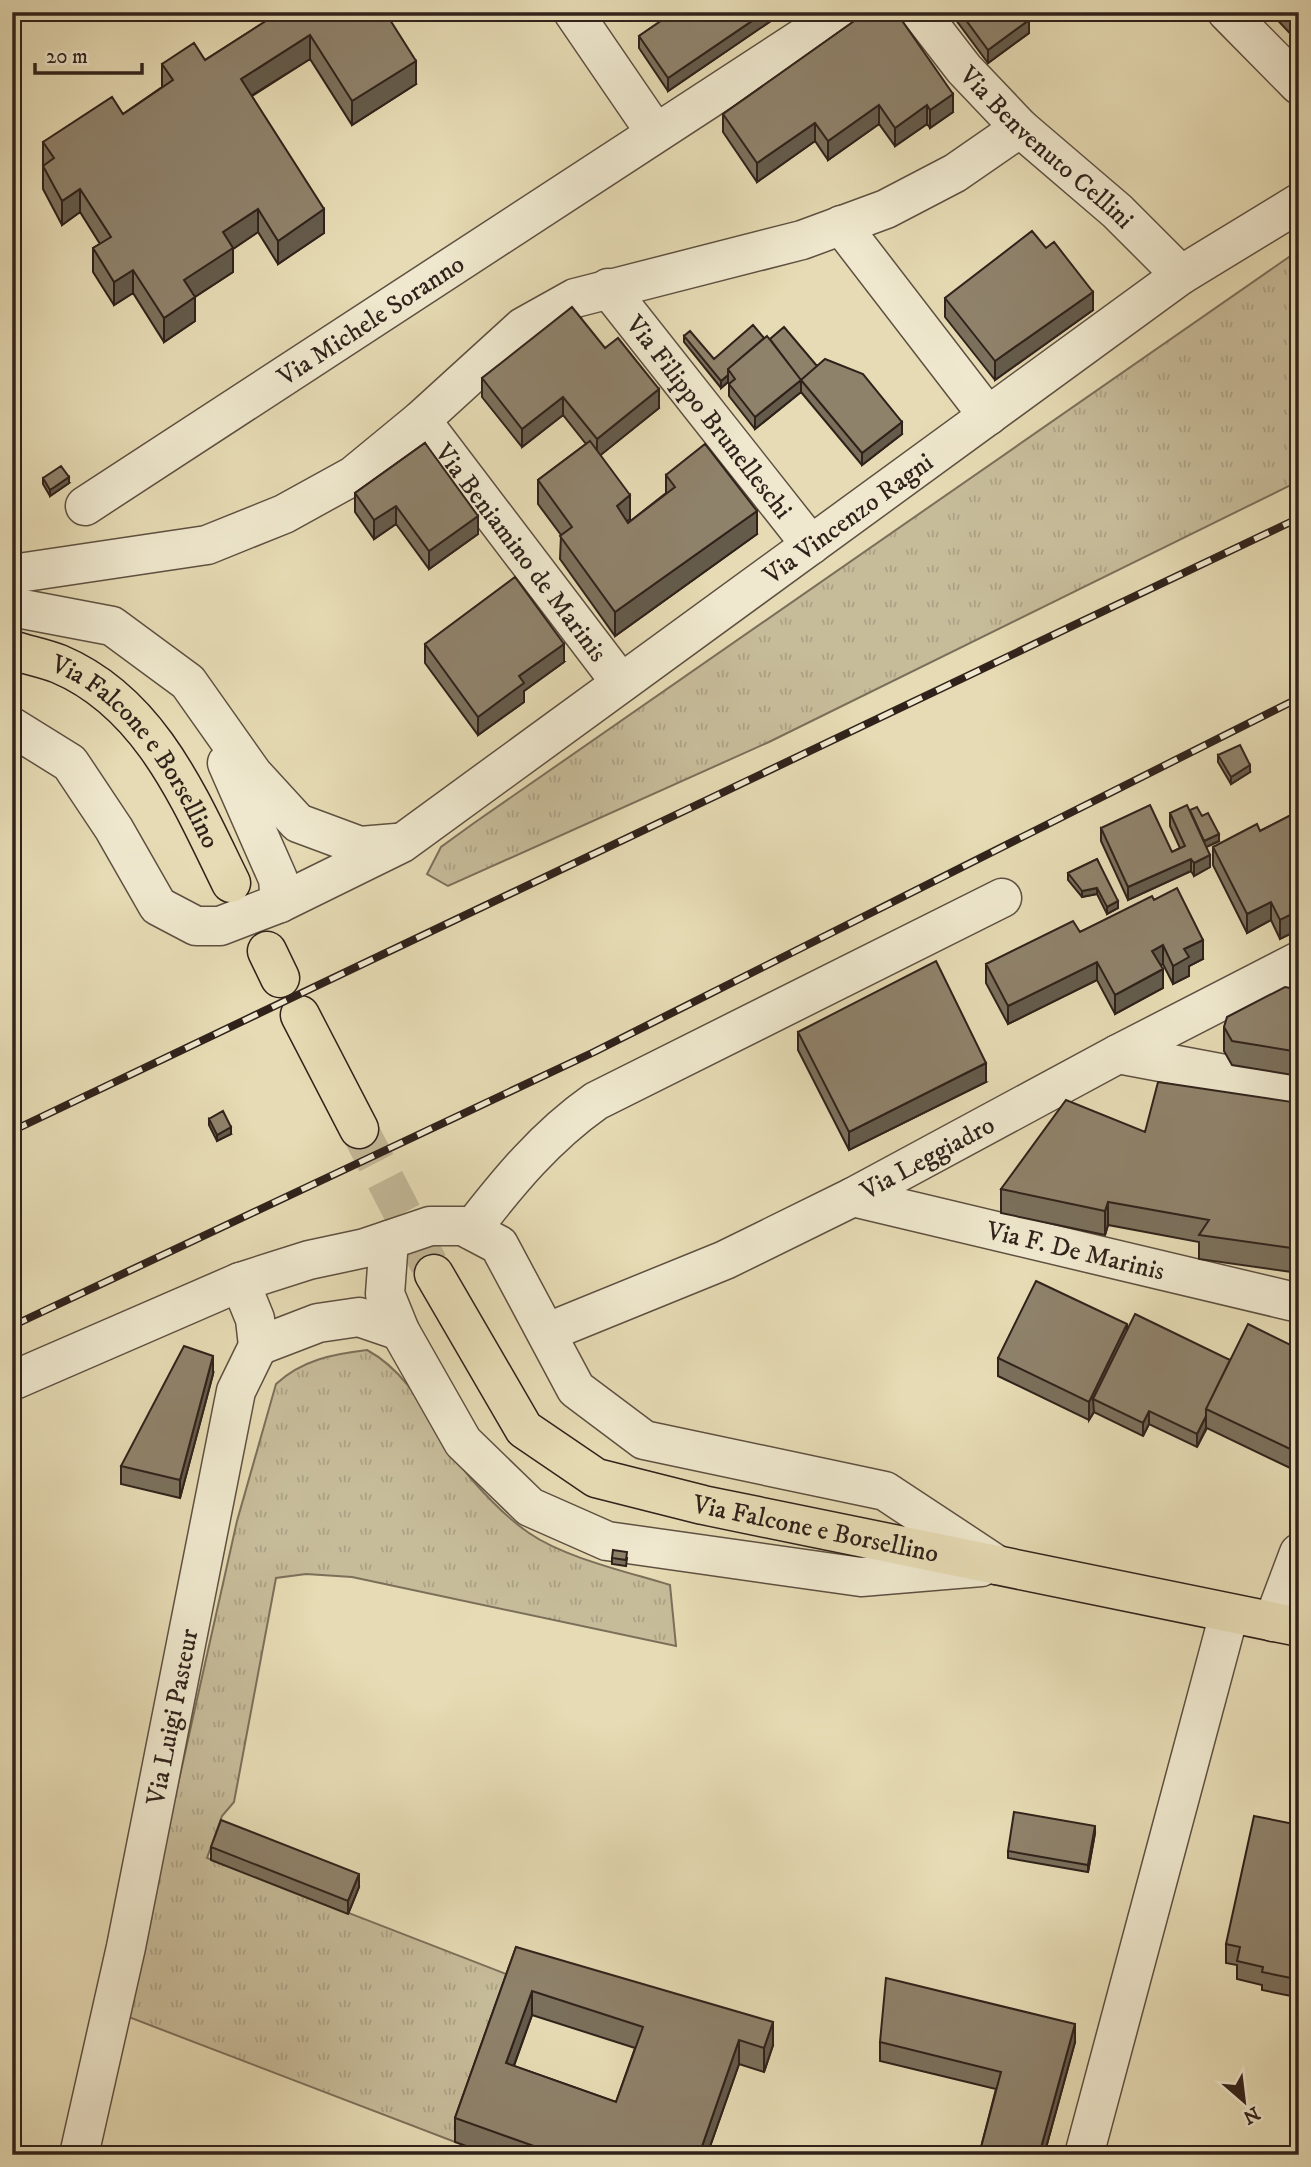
<svg xmlns="http://www.w3.org/2000/svg" width="1311" height="2167" viewBox="0 0 1311 2167" font-family="'IM FELL DW Pica',serif">
  <defs>
    <pattern id="grass-tufts" width="24" height="20" patternUnits="userSpaceOnUse" patternTransform="scale(1.75)"><rect width="24" height="20" fill="#c7bc9a"/><path d="M3 7l-1-3M5 7V3M7 7l1-3M15 17l-1-3M17 17v-4M19 17l1-3" fill="none" stroke="#aba184"/></pattern>
  </defs>
  <rect width="100%" height="100%" fill="#e6dbb4"/>
  <filter id="stains"><feTurbulence type="fractalNoise" baseFrequency=".00286" numOctaves="4"/><feColorMatrix values="0 0 0 0 .2 0 0 0 0 .09 0 0 0 0 .02 0 0 0 .5 -.17"/></filter>
  <radialGradient id="worn" r=".72"><stop offset=".6" stop-color="#630" stop-opacity="0"/><stop offset="1" stop-color="#630" stop-opacity=".3"/></radialGradient>
  <path fill="url(#grass-tufts)" stroke="#7c6f5a" stroke-width="2" d="M1299,250V481L769,742L448,886L427,874L441,847L474,823Z
    M367,1350C419,1378 436,1440 474,1482C489,1499 510,1520 529,1533C565,1558 628,1572 670,1585L676,1646L352,1577L306,1574L276,1578L234,1802L222,1816L207,1858L514,1977L455,2142L126,2016L237,1521L276,1384C302,1360 333,1354 367,1350Z"/>
  <g fill="none" stroke-linecap="round" stroke-linejoin="round">
    <path stroke="#c2b695" stroke-width="38" stroke-dasharray="38 19" stroke-linecap="butt" d="M359,1129L434,1274"/>
    <defs>
      <g id="minor">
        <path d="M573,12L655,132"/>
        <path id="s1" d="M920,12L964,69L1020,128L1117,211L1181,275"/>
        <path d="M1227,12L1299,85"/>
        <path d="M841,225L988,416"/>
        <path id="s2" d="M608,288L811,545"/>
        <path id="s3" d="M421,420L621,683"/>
        <path id="s4" d="M85,506L842,12"/>
        <path d="M12,574L207,545L284,514L353,476L421,420L523,327L575,298L802,240L886,209L955,173L1020,128"/>
        <path d="M12,607L112,626L188,682L253,774L298,823L360,846L396,843"/>
        <path id="s5" d="M12,727L70,763L114,829L158,906L196,926H220L280,903L402,843L1181,275L1299,203"/>
        <path d="M227,763L278,879L280,903"/>
        <path d="M1118,1054L1299,1088"/>
        <path id="s6" d="M853,1197L1299,1303"/>
        <path d="M471,1230C509,1181 545,1137 596,1101L1002,898"/>
        <path d="M389,1240L385,1294L400,1331L463,1442L530,1507L607,1541L861,1577L981,1567"/>
        <path id="s7" d="M548,1332L725,1260L853,1197L1118,1054L1299,961"/>
        <path d="M258,1346L318,1323L359,1317L400,1331"/>
        <path d="M12,1381L240,1282L309,1260L365,1248L430,1226H463L499,1245L576,1389L644,1440L885,1491L997,1565"/>
        <path d="M1273,1622L1299,1553"/>
        <path id="s8" d="M79,2155L126,1947L236,1391L258,1346L255,1319L240,1282"/>
        <path d="M1084,2155L1229,1614"/>
      </g>
      <g id="major">
        <path id="s9" d="M12,650C27,655 44,658 59,664C151,703 190,800 231,883"/>
        <path d="M267,951L280,978"/>
        <path d="M300,1015L359,1129"/>
        <path id="s10" d="M434,1274L524,1429L596,1478L703,1505L1299,1627"/>
      </g>
    </defs>
    <use href="#minor" stroke="#5e5041" stroke-width="41"/>
    <use href="#major" stroke="#30221b" stroke-width="41"/>
    <use href="#minor" stroke="#efe8ce" stroke-width="38"/>
    <use href="#major" stroke="#e6dbb4" stroke-width="38"/>
    <defs>
      <path id="rail" d="M12,1131L1299,518
        M12,1326L594,1052L1299,698"/>
    </defs>
    <use href="#rail" stroke="#30221b" stroke-width="8"/>
    <use href="#rail" stroke="#efe8ce" stroke-width="5" stroke-dasharray="16" stroke-linecap="butt"/>
  </g>
  <path fill="#7b705c" stroke="#30221b" stroke-width="2" fill-rule="evenodd" d="M280,12L416,84L352,125L310,59L252,96L324,233L278,264L258,232L233,249V272L195,297V321L164,342L133,293L114,305L93,272V248L100,244L80,212L62,225L43,189V142L123,114L162,87V64L205,60Z
    M674,12H784L668,91L639,48V36Z
    M867,12L953,112L930,128L927,124L895,146L879,124L828,160L815,141L757,182L723,132V114Z
    M950,12H1023L1029,33L988,63Z
    M1270,12H1299V43Z
    M1046,248L1093,310L995,380L945,317V298Z
    M684,336L714,359L764,338L770,339L817,366L902,434L862,465L801,392L755,429L729,396V383L728,382L721,388L684,342Z
    M605,348L659,408L600,455L630,519L627,521L628,523L666,493V475L757,534L615,636L560,559L561,535L538,504V480L586,444L563,415L522,447L482,397V378Z
    M425,443L478,534L429,569L396,524L374,539L355,512V493Z
    M43,478L69,483L50,496L43,484Z
    M425,644L564,662L524,691V702L478,735L425,663Z
    M1218,755L1250,772L1231,784L1218,762Z
    M1190,810L1202,816L1219,841L1206,847L1210,867L1194,876L1191,871L1128,900L1101,841V828L1172,852L1180,848L1170,826V813Z
    M1299,811L1298,930L1280,939L1271,920L1247,933L1213,865V847L1260,831Z
    M1097,859L1118,908L1107,914L1097,894L1082,897L1068,880V873Z
    M1154,900L1203,959L1189,966V976L1173,984L1163,964L1160,965L1163,988L1115,1014L1097,980L1008,1024L986,983V964L1080,932Z
    M1299,990V1076L1232,1065L1224,1051V1027Z
    M798,1032L986,1082L849,1150L798,1050Z
    M1299,1103V1273L1199,1259V1242L1108,1225L1105,1235L1001,1213V1189L1145,1132Z
    M209,1119L231,1134L217,1141L209,1125Z
    M1127,1330L1230,1360L1299,1349L1290,1468L1207,1428L1197,1447L1149,1424L1143,1436L1094,1412L1089,1420L998,1376V1358Z
    M213,1374L180,1498L121,1484V1466Z
    M612,1558H627L626,1566L612,1564Z
    M1299,1825L1296,1997L1262,1990V1985L1237,1979V1965L1226,1963V1944Z
    M1095,1833L1088,1872L1008,1858V1851Z
    M211,1847L359,1887L348,1914L211,1860Z
    M516,1947L773,2045L764,2072L739,2064L707,2155H491L455,2142V2118ZM532,2015L635,2048L616,2102L514,2066Z
    M880,2042H1075L1044,2155H979L996,2089L880,2061Z"/>
  <path fill="#645b4b" stroke="#30221b" stroke-width="2" d="M765,12H784L668,91V78Z
    M1029,20V33L988,63V50Z
    M310,35V59L241,102V79Z
    M416,61V84L352,125V101Z
    M953,94V112L930,128V110Z
    M879,105V124L828,160V141Z
    M927,105V124L895,146V128Z
    M815,123V141L757,182V163Z
    M80,189V212L62,225V201Z
    M258,209V232L233,249V272L184,304V280L223,232Z
    M324,209V233L278,264V241Z
    M133,270V293L114,305V282Z
    M1093,292V310L995,380V361Z
    M195,297V321L164,342V318Z
    M728,375V382L721,388V381Z
    M801,380V392L755,429V417Z
    M659,389V408L597,458V439Z
    M563,397V415L522,447V429Z
    M902,422V434L862,465V453Z
    M69,477V483L50,496V490Z
    M630,495V519L617,529V506Z
    M396,506V524L374,539V520Z
    M757,511V534L615,636V612Z
    M478,516V534L429,569V551Z
    M564,644V662L524,691V702L478,735V717L519,676Z
    M1250,765V772L1231,784V777Z
    M1219,834V841L1202,849V842Z
    M1210,855V867L1194,876V863Z
    M1191,859V871L1128,900V887Z
    M1097,888V894L1082,897V891Z
    M1299,893L1298,930L1280,939V920L1291,897Z
    M1118,901V908L1107,914V907Z
    M1271,902V920L1247,933V914Z
    M1203,940V959L1189,966V976L1173,984V966L1184,949Z
    M1163,945V964L1152,970V951Z
    M1097,962V980L1008,1024V1006Z
    M1163,969V988L1115,1014V995Z
    M986,1063V1082L849,1150V1132Z
    M231,1127V1134L217,1141V1135Z
    M1108,1202V1225L1105,1235V1211Z
    M1127,1324V1343L1093,1399L1094,1412L1089,1420V1402Z
    M213,1356V1374L180,1498V1480Z
    M1149,1411V1424L1143,1436V1423Z
    M1206,1416V1428L1197,1447V1434Z
    M1299,1431V1449L1290,1468V1449Z
    M1095,1826V1833L1088,1872V1865Z
    M359,1874V1887L348,1914V1901Z
    M1299,1966V1985L1296,1997V1979Z
    M532,1991V2015L506,2087V2063Z
    M773,2022V2045L764,2072V2048Z
    M1075,2024V2042L1044,2155H1039Z
    M739,2040V2064L707,2155H699Z"/>
  <path fill="#8f826b" stroke="#30221b" stroke-width="2" fill-rule="evenodd" d="M280,12H385L416,61L352,101L310,35L241,79L324,209L278,241L258,209L223,232L233,248L184,280L195,297L164,318L133,270L114,282L93,248L111,237L80,189L62,201L43,166L54,158L43,142L112,97L123,114L173,80L162,64L194,43L205,60Z
    M674,12H765L668,78L639,36Z
    M867,12H896L953,94L930,110L927,105L895,128L879,105L828,141L815,123L757,163L723,114Z
    M960,12H1023L1029,20L988,50Z
    M1282,12H1299V31Z
    M1032,231L1046,248L1054,242L1093,292L995,361L945,298Z
    M572,307L605,348L618,338L659,389L597,439L563,397L522,429L482,378Z
    M753,325L764,338L728,369V375L721,381L684,336L690,331L714,359Z
    M784,327L817,366L801,380L770,339Z
    M767,336L801,380L755,417L729,384L735,379L728,369Z
    M825,359L863,374L902,422L862,453L801,380Z
    M590,441L630,495L617,506L628,523L675,487L666,475L705,444L757,511L615,612L560,536L572,527L538,480Z
    M425,443L478,516L429,551L396,506L374,520L355,493Z
    M61,466L69,477L50,490L43,478Z
    M515,577L564,644L519,676L524,683L478,717L425,644Z
    M1240,745L1250,765L1231,777L1218,755Z
    M1150,805L1172,852L1185,846L1170,813L1187,805L1210,855L1194,863L1191,859L1128,887L1101,828Z
    M1197,807L1202,816L1208,813L1219,834L1204,841L1190,810Z
    M1299,811V893L1291,897L1298,911L1280,920L1271,902L1247,914L1213,847L1257,824L1260,831Z
    M1097,859L1118,901L1107,907L1097,888L1082,891L1068,873Z
    M1177,888L1203,940L1184,949L1189,957L1173,966L1163,945L1152,951L1163,969L1115,995L1097,962L1008,1006L986,964L1073,921L1080,932L1152,896L1154,900Z
    M936,961L986,1063L849,1132L798,1032Z
    M1285,987L1299,990V1052L1232,1041L1224,1027L1227,1017Z
    M1158,1082L1299,1103V1249L1199,1235L1209,1220L1108,1202L1105,1211L1001,1189L1066,1100L1145,1132Z
    M223,1111L231,1127L217,1135L209,1119Z
    M1036,1281L1127,1324L1089,1402L998,1358Z
    M1135,1314L1230,1360L1206,1409V1416L1197,1434L1149,1411L1143,1423L1093,1399Z
    M1248,1324L1299,1349V1431L1290,1449L1206,1409Z
    M184,1346L213,1356L180,1480L121,1466Z
    M613,1550L627,1552L626,1560L612,1558Z
    M1014,1812L1095,1826L1088,1865L1008,1851Z
    M1254,1816L1299,1825V1966L1296,1979L1262,1972L1263,1967L1237,1961L1240,1947L1226,1944Z
    M221,1820L359,1874L348,1901L211,1847Z
    M516,1947L773,2022L764,2048L739,2040L699,2155H559L455,2118ZM532,1991L643,2027L616,2102L506,2063Z
    M886,1978L1075,2024L1039,2155H979L1001,2072L880,2042Z"/>
  <g text-anchor="middle" stroke-width="7" stroke-linejoin="round" paint-order="stroke">
    <g font-size="26" fill="#30221b" stroke="#efe8ce">
      <text dy="9" stroke="none"><textPath href="#s1" startOffset="186">Via Benvenuto Cellini</textPath></text>
      <text dy="9" stroke="none"><textPath href="#s4" startOffset="341">Via Michele Soranno</textPath></text>
      <text dy="9" stroke="none"><textPath href="#s2" startOffset="164">Via Filippo Brunelleschi</textPath></text>
      <text dy="9" stroke="none"><textPath href="#s5" startOffset="1055">Via Vincenzo Ragni</textPath></text>
      <text dy="9" stroke="none"><textPath href="#s3" startOffset="166">Via Beniamino de Marinis</textPath></text>
      <text dy="9" stroke="none"><textPath href="#s9" startOffset="168">Via Falcone e Borsellino</textPath></text>
      <text dy="9" stroke="none"><textPath href="#s7" startOffset="418">Via Leggiadro</textPath></text>
      <text dy="9" stroke="none"><textPath href="#s6" startOffset="229">Via F. De Marinis</textPath></text>
      <text dy="9" stroke="none"><textPath href="#s10" startOffset="492">Via Falcone e Borsellino</textPath></text>
      <text dy="9" stroke="none"><textPath href="#s8" startOffset="448">Via Luigi Pasteur</textPath></text>
    </g>
  </g>
  <rect width="1311" height="2167" fill="none" stroke="#e6dbb4" stroke-width="42"/>
  <rect x="14" y="14" width="1283" height="2139" fill="none" stroke="#30221b" stroke-width="3.5"/>
  <rect x="21" y="21" width="1269" height="2125" fill="none" stroke="#30221b" stroke-width="2"/>
  <g transform="translate(1244 2101) rotate(152)" stroke="#efe8ce" stroke-width="5" paint-order="stroke">
  <path d="M0-5L12 26L0 18L-12 26Z" fill="#30221b"/>
  <text y="-10" font-size="19" font-weight="bold" text-anchor="middle" fill="#30221b">N</text>
  </g>
  <path d="M35 63v10h107v-10" fill="none" stroke="#30221b" stroke-width="3.5"/>
  <text x="46" y="63" font-size="21" fill="#30221b" stroke="#efe8ce" stroke-width="5" paint-order="stroke">20 m</text>
  <rect width="100%" height="100%" filter="url(#stains)"/>
  <rect width="100%" height="100%" fill="url(#worn)"/>
</svg>
